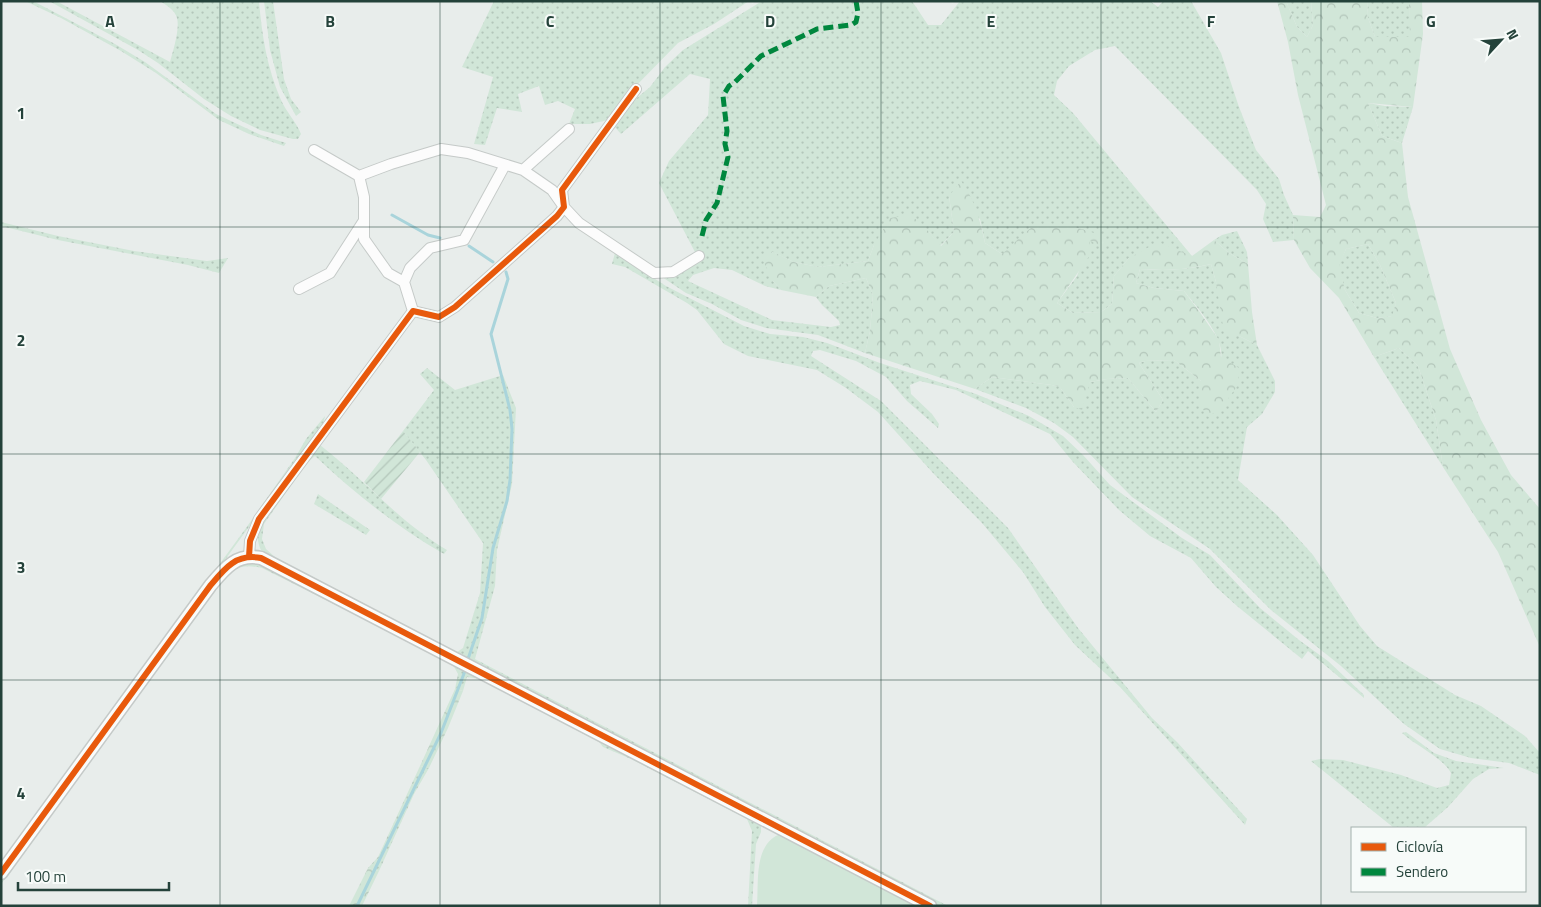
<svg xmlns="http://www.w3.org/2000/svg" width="1541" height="907" viewBox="0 0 1541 907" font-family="'Titillium Web',sans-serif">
  <defs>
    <pattern id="grass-dots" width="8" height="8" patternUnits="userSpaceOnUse" patternTransform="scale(1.25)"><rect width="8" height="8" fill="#d1e6d8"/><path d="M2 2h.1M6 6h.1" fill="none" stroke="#b3c6ba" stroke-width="1.8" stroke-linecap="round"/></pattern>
    <pattern id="forest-crowns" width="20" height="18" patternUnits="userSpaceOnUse" patternTransform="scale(1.25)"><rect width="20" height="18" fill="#d1e6d8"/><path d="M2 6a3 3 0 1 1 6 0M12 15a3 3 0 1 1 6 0" fill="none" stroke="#b3c6ba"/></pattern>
    <pattern id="garden-furrows" width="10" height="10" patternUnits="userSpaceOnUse" patternTransform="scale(1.25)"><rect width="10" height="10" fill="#d1e6d8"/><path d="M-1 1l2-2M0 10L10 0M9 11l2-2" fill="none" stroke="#b3c6ba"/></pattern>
  </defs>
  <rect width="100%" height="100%" fill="#e8edeb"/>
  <path fill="url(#grass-dots)" d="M25,1H33L115,44L145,62L216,114L261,135L286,143L284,146L249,134L219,120L156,73L121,51L61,18Z
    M49,1L58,2L170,62C173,51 180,29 177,18C175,10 166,5 160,1H259C262,36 267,68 281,100C286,112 296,121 301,134L298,139H293L260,130L231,116L204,99L158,63L138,50Z
    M264,1H273L284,79L291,99L301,112L296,116L280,87L270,50Z
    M494,1H749L714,24L678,43L631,91L608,120L590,124H569L575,109L558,101L545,105L539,86L518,94L522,112L497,108L485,145L474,144L493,77L462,67Z
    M762,1H912L928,25H941L960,1H1150L1158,7L1163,1H1191L1221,53L1239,107L1256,150L1279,179L1284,195L1293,215L1294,240L1273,242L1263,219L1266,204L1257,190L1115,46L1095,50L1069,66L1057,81L1054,95L1073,113L1192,256L1129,258L1114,276L1112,304L1101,312L1073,313L1057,303L1077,276L1090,241L1106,237L1002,254L985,243L980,219L949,196L954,232L940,246L929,232L874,245L868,261L818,267L794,262L772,252L773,281L781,290L765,286L732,270L714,268L693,275L688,281L772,320L831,327L840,325L839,321L822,305L816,297L829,286L866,278L873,295L870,331L865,353L818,335L766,328L741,320L712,304L686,293L662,277L696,254L659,183L669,161L708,115L710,79L690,74L621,134L613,125L626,107L650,87L665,67L683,50Z
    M1286,1H1311L1313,25L1307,37L1297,27Z
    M1368,1H1409L1411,37H1375L1367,15Z
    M1368,103L1385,106L1413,107L1402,143L1382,136Z
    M1,222L58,236L134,251L207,261L228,258L219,273L188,265L58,240L1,226Z
    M1237,231L1247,252L1248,264L1229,253L1214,240L1222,235Z
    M1368,244L1380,265L1396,303L1393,316L1377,318L1359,313L1345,290L1338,266L1346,249Z
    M615,253L666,286L744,326L770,334L803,337L827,343L880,363L976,394L1029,416L1063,436L1083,455L1110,485L1182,538L1210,555L1260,608L1299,640L1328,661L1364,695V698L1308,651L1302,659L1237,606L1216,587L1191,558L1150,536L1119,510L1073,462L1050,434L956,390L920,381L910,385L911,394L932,414L939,424L938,428L907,401L886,377L856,361L820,350L813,351L811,356L881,401L1008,528L1078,628L1152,718L1177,742L1247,819L1245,825L1120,687L1075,645L1045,607L1023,572L982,523L933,473L878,412L846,388L817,370L748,356L724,344L697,310L687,303L625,267L612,264Z
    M1211,264L1216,282L1239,336L1257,345L1275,381V392L1262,414L1247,427L1238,480L1277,515L1313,555L1360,626L1377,646L1455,695L1481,706L1525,736L1540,753V775L1509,763L1471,758L1440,749L1404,724L1341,666L1271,610L1210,549L1132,497L1073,437L1054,423L1026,408L975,389L992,377L1059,386L1074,407L1090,382L1107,379L1128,378L1156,412L1163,400L1139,363L1145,361L1174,360L1201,381V406C1207,391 1217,373 1221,358C1225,338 1196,306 1184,291L1154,288L1136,283L1140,269C1165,271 1187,270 1211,264Z
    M1399,348L1418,366L1436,420L1443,467L1374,357Z
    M427,368L455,390L503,375L516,408L512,484L497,550L495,586L475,659L948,906H939L262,552C257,543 257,536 259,525L320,445C364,479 399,522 447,550L444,554C397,527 354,493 315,456L306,464L264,524L262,539L266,549L276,558L457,652L463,648L480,593L483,543L426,460L403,431L434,390L420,374Z
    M325,416L323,425L313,439L1,867V862L246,528L295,458L306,439Z
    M318,494L370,530L366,535L314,504Z
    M253,562L266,565L761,825V832L756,844L752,906H748L752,831L747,819L631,759L603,747L599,742L480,679L467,677L463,691L455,689L458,674L452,663L262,568C243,564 237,566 223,580L1,884V878L209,593L232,567Z
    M1406,732L1434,753L1456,761L1504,768L1489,769L1473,779L1448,807L1424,828H1394L1311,761L1320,759L1343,760L1401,775L1437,788L1449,785L1451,773C1442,757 1416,746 1402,733Z
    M420,766L429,768L414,794L379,871L368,868L378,857Z"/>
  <path fill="url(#forest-crowns)" fill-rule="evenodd" d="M1277,1H1286L1297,27L1307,37L1313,25L1311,1H1368L1367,15L1375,37H1410L1409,1H1422L1423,34L1413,107L1368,103L1382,136L1402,143L1408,197L1450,349L1481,420L1511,475L1540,509L1539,645L1498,552L1443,467L1436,420L1418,366L1399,348L1374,357L1339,298L1310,268L1294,240L1293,215L1320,217L1326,205L1298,95L1288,42ZM1368,244L1380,265L1396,303L1392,316L1377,318L1359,313L1345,290L1339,266L1346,249Z
    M961,181C975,200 980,220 985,243L1002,254C1012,246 1021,235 1031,228C1048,217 1089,230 1106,238L1103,247L1090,241V255L1057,303L1073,313L1101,312L1112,304L1114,276L1129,258L1158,242L1192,256L1214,240L1229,253L1248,264L1252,312L1257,345L1239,336L1224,333L1216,282L1211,264C1184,270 1167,271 1140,269L1136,283L1154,288L1184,291L1199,311L1219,340L1221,357L1239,368L1238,385L1222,407L1208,417L1201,406V381L1174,360L1145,361L1139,363L1163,400L1156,412L1128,378L1107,379L1090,382L1082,410L1074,407L1059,386L992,377L975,389L865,353L870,331L873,295L866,278L829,286L816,297L781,290L773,281L762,258L773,252L794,262L818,267L868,261L874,245L890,218L911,215L929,232L941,246L954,232L949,196Z
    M455,689L463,691L448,728L429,768L420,766Z
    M368,868L379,871L362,906H349Z"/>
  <path fill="#d1e6d8" d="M783,833L922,906H757C759,881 753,842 783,833Z"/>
  <path fill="url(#garden-furrows)" d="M403,431L420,452L381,499L364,482Z"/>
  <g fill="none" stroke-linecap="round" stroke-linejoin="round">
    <path stroke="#a9d4db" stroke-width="3" d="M392,215L428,235L440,238
      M469,246L493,262
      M468,659L482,618L493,548L507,501L510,480L512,429L510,410L491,334L508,279L506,272
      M357,906L441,733L465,671"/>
    <defs>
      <path id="minor" d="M314,150L359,176L391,164L441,149L468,153L523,170L552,190L564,207L579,223L654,273L673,272L699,256
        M523,170L569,129
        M359,176L364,197V239L388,273L404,282L413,311
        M404,282L410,268L430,248L464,240L505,165
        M299,289L330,273L363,222
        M249,557L250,541L259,519L413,311L439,317L455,307L557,216L564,207L562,190L636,89"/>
      <path id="tertiary" d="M1,873L210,586C224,569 236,553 261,558L930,906"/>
    </defs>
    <use href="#minor" stroke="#c5cac8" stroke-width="12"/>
    <use href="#tertiary" stroke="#c5cac8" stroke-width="15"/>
    <use href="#minor" stroke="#fcfcfc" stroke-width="10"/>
    <use href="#tertiary" stroke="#fcfcfc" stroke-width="12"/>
    <path stroke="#00873e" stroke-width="5" stroke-dasharray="10 5" stroke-linecap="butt" d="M702,236L706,220L717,203L728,157L725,144L727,131L723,96L729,86L735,82L761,56L817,29L851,25L856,22L858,13L856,1"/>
    <defs>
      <path id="cycleway" d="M249,557L250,541L259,519L413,311L439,317L455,307L557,216L564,207L562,190L636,89
        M1,873L210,586C224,569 236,553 261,558L930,906"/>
    </defs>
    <use href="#cycleway" stroke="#f7fbf9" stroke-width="9"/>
    <use href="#cycleway" stroke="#e8590c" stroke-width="6"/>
  </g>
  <path fill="none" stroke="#24423a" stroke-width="1" stroke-opacity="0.55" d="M220,1V906M440,1V906M660,1V906M881,1V906M1101,1V906M1321,1V906M1,227H1540M1,454H1540M1,680H1540"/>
  <g font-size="16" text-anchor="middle" font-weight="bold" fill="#24423a" stroke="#f7fbf9" stroke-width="4" stroke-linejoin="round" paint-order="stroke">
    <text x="110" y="27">A</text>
    <text x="330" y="27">B</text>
    <text x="550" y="27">C</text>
    <text x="770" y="27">D</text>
    <text x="991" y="27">E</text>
    <text x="1211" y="27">F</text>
    <text x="1431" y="27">G</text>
    <text x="21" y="119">1</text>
    <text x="21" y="346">2</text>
    <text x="21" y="573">3</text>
    <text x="21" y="799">4</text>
  </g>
  <rect width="1541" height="907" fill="none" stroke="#24423a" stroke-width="5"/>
  <rect x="1351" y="827" width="175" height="65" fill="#f7fbf9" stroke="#a3b1ad"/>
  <rect x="1361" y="843" width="25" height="8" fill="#e8590c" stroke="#a3b1ad"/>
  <text x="1396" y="852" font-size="15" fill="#24423a">Ciclovía</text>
  <rect x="1361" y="868" width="25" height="8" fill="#00873e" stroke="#a3b1ad"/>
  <text x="1396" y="877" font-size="15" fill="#24423a">Sendero</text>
  <g transform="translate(1501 40) rotate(64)" stroke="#f7fbf9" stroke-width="4" paint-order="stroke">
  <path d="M0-4L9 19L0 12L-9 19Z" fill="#24423a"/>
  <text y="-8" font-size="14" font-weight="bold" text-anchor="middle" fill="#24423a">N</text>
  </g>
  <path d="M18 882v8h151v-8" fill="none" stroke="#24423a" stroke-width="2.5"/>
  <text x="25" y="882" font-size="15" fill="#24423a" stroke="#f7fbf9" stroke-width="4" paint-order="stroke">100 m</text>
</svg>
